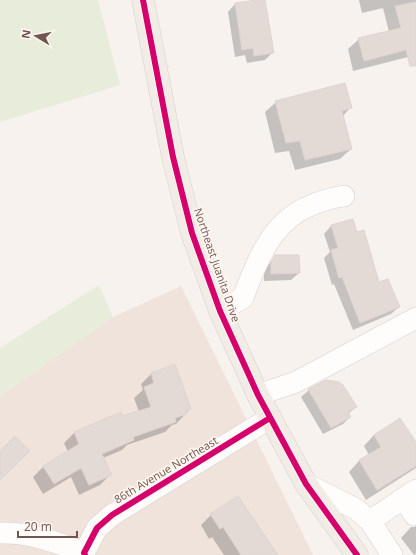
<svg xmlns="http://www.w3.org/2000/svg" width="416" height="555" viewBox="0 0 416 555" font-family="'Open Sans',sans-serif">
  <rect width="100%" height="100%" fill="#f7f2ee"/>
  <path fill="#efe3dc" d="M181,286L313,555H0V396L113,317Z"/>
  <path fill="#e8ecda" d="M0,0H98L120,85L0,122Z
    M99,285L113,317L0,396V348Z"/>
  <path fill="#0003" d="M264,0L272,53L265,60L247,63L245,55L235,57L228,12L235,4Z
    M359,0H416V52L408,57L353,71L348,49L359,39L389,32L383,8L362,13Z
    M276,102L350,108L343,116L351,149L340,159L295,170L289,151L275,153L265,112Z
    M331,226L399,307L391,314L353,330L334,284L332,285L324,258L330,252L324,234Z
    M275,256L299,273L291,280L264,281V271Z
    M175,365L190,409L176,424L172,425L165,432L127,445L122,450L103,458L110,475L100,485L79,495L71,477L43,494L33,477L43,467L68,452L64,443L74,433L121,413L123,418L139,412L134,398L143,390L141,384L151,374Z
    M309,390L356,407L348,414L350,417L343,424L323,434L301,397Z
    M400,419L416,444V468L366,500L349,472L359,461L369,455L364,446L374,435Z
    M211,515L277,555H224L212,537L209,539L201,525Z
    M416,523V554L414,555L401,538L411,527H415Z"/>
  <path fill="#e3dad5" stroke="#dfd4d0" d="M256,0H265L274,53L254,56L253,48L242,50L235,3Z
    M416,2V66H410L406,50L364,61L358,38L401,28L395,6Z
    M345,83L352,108L342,111L352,149L305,160L300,141L286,143L275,101Z
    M353,219L357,232L364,230L379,282L388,279L400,307L360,323L342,277L339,278L331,250L338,248L331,225Z
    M275,255H299L300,273L271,274V263Z
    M175,364L191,409L186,411L187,414L175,418L176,422L133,437L134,440L102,454L112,475L89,485L81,468L54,484L43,466L79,444L74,432L121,412L123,416L151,407L144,387L154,383L151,373Z
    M326,380L339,382L343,385L357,407L348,412L351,417L331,428L308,389Z
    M400,418L416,442V466L377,490L359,460L381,447L374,435Z
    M15,436L30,451L0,480V451Z
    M238,496L278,555H241L223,527L220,529L210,514Z"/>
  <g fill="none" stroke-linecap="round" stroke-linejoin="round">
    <defs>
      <path id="minor" d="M220,311L243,298C264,242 280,206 344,196
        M258,395L296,382L416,318
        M306,484L356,509L370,521L416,490
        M404,498L414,515
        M370,521L392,555
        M0,533C30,532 56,542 84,553
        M84,553L97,528L112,515L270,418"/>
      <path id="major" d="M143,0L173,157L192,233L220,311L258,395L306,484L357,555"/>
    </defs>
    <use href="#minor" stroke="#d6ceca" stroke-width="22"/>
    <use href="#major" stroke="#d8cecc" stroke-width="23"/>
    <use href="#minor" stroke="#fefdfc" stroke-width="21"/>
    <use href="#major" stroke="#f2ece7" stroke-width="22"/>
    <defs>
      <path id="cycleway" d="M143,0L173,157L192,233L220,311L258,395L306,484L357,555
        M85,555L84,553L97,528L112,515L270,418"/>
    </defs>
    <use href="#cycleway" stroke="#fdf6f0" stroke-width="8"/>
    <use href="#cycleway" stroke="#d6006c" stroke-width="6"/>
  </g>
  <g text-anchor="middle" stroke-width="3.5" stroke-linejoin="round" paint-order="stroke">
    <g font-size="11" fill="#735550" stroke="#fdf6f0">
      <text transform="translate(217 265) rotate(71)" y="4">Northeast Juanita Drive</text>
      <text transform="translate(166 470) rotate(-31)" y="4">86th Avenue Northeast</text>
    </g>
  </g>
  <g transform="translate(36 36) rotate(280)" stroke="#fdf6f0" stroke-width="3" paint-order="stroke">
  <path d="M0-3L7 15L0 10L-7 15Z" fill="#735550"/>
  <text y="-6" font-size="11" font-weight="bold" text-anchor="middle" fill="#735550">N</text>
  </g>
  <path d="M18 531v6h59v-6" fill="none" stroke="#735550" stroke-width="2"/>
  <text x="24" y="531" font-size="12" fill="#735550" stroke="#fdf6f0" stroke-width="3" paint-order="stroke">20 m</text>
</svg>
